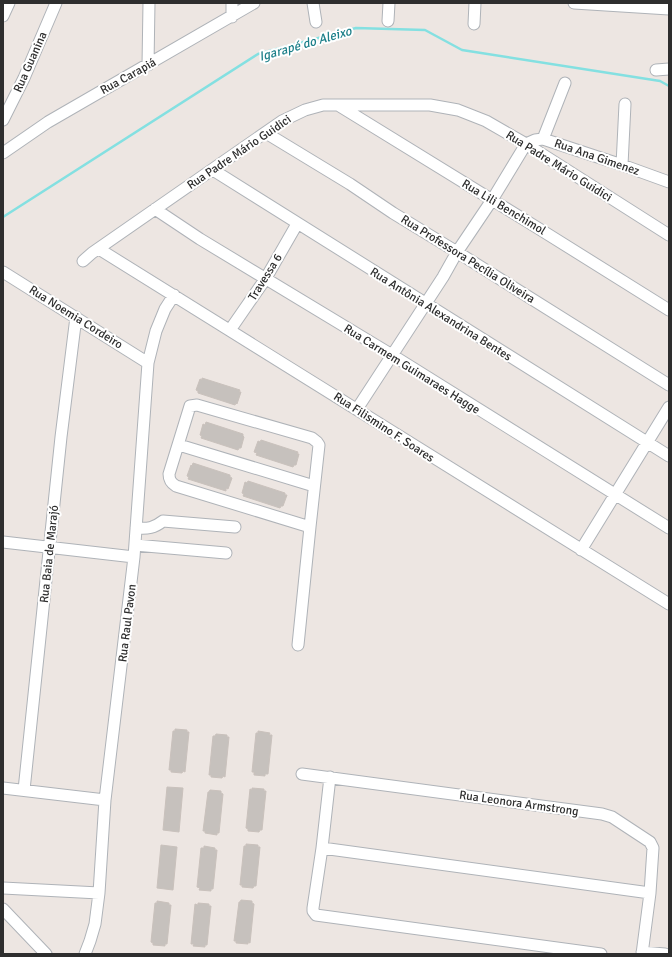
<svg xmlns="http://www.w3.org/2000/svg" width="672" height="957" viewBox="0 0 672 957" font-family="Signika,sans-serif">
  <rect width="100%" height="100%" fill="#ede6e2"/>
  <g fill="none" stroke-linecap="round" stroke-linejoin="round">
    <path stroke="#84e0e1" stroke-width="2.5" d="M3,217L258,54L356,28L425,30L462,50L660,81L669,86"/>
  </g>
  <path fill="#c6c1bd" stroke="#c9c1bc" d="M202,378L240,390L239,392H241L237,404L236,403L235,405L198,393V391L196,390L200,379L202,380Z
    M206,422L243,434V436L244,437L241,448H239L238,450L201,438L202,436L200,435L203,424L205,425Z
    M261,440L298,452L297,454H299L296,465H294L293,467L256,455L257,453L254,452L258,441L260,442Z
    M193,463L230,475V477L232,478L228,489L226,488V491L188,479L189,477L187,476L191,465L192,466Z
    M248,481L285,493V495H287L283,506H281L280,508L243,496L244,494L242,493L245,482L247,483Z
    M175,729L187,730V732H189L185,772L183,771L182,773L171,772V770H169L173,731H175Z
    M258,731L270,733L269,735H272L268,774H265V776L254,775V772H252L256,733H258Z
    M216,734L227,735V737H229L225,777L223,776L222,778L211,777V775H209L213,736H215Z
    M167,787L183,788L179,832L163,830Z
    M252,788L264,789V791H266L262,830H260L259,832L248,831V829L246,828L250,789L252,790Z
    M210,790L221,791V793L223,794L219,833H217V835L205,833V831H203L208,792H209Z
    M246,844L258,845V847H260L256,886H254L253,888L242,887V885H240L244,846H246Z
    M161,845L177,847L173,890L157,888Z
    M204,846L215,848V850H217L213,889H211V891L199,890L200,888L197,887L201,848H204Z
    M241,900L252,901V903L254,904L250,943L248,942V944L236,943V941H234L239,902H240Z
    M157,901L169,903V905H171L167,944H165V946L153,945V943L151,942L155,903H157Z
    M198,903L209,904V906H211L207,945H205V947L193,946L194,944H191L195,904L198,905Z"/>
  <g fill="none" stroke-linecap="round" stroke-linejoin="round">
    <defs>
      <path id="minor" d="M313,3L316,22
        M574,3L669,9
        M3,16L9,3
        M232,17V3
        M388,21L389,3
        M474,24L475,3
        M148,65L149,3
        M656,70L669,69
        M338,105L541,230L669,310
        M3,120L24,78L56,3
        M266,133L350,184L393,213L457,252L669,385
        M543,139L565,83
        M526,144L535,140L543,139L622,165L669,182
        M3,153L48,122L254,3
        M622,165L625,104
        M213,170L669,456
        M155,209L200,239L392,355L669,528
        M99,249C289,367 478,487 669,604
        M83,261L92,253L282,121L305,110L323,105H430L458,110L486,121L526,144L669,235
        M3,272L148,363
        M230,330L266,278L297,224
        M357,409L443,277L457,252L492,200L526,144
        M179,445L314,486
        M136,528C148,529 154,528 163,521L235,527
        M3,542L134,557
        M135,545L226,553
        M581,550L669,407
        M298,645L310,527L176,486C171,483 169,480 169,474L190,406L197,405L312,438L317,442L319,445L310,527
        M302,774L602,814L612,817L650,842L653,848L650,893L642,954
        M330,777L322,848L313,908V911L316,915L601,954
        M3,788L105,800
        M24,790L61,437L76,317
        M322,848L650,893
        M3,888L99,893
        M3,909L46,954
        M642,952L665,954
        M85,954L90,941L95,924L99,893L105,800L134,557L148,363L156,331L165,309L174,295"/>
    </defs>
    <use href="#minor" stroke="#afb3b8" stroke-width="13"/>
    <use href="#minor" stroke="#fff" stroke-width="11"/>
  </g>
  <g text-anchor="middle" stroke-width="4" stroke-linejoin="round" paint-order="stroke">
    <g font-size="12" fill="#2e2e2e" stroke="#fff">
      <text transform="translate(30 62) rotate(-66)" y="4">Rua Guanina</text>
      <text transform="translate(128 76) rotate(-29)" y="4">Rua Carapiá</text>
      <text transform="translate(239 152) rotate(-34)" y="4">Rua Padre Mário Guidici</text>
      <text transform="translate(597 157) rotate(19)" y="4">Rua Ana Gimenez</text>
      <text transform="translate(559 166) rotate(32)" y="4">Rua Padre Mário Guidici</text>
      <text transform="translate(504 207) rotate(31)" y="4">Rua Lili Benchimol</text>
      <text transform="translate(468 259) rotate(32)" y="4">Rua Professora Pecília Oliveira</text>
      <text transform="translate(265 277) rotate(-58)" y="4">Travessa 6</text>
      <text transform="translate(441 314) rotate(32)" y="4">Rua Antônia Alexandrina Bentes</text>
      <text transform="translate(76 317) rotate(32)" y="4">Rua Noemia Cordeiro</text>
      <text transform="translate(412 369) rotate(32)" y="4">Rua Carmem Guimaraes Hagge</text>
      <text transform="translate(384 427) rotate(33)" y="4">Rua Filismino F. Soares</text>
      <text transform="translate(49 554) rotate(-84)" y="4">Rua Baia de Marajó</text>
      <text transform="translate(127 623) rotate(-83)" y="4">Rua Raul Pavon</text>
      <text transform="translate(519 803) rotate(8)" y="4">Rua Leonora Armstrong</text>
    </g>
    <g font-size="13" font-style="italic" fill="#1e808a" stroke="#fff">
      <text transform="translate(305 43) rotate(-16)" y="5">Igarapé do Aleixo</text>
    </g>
  </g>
  <rect width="672" height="957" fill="none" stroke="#2e2e2e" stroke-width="8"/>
</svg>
